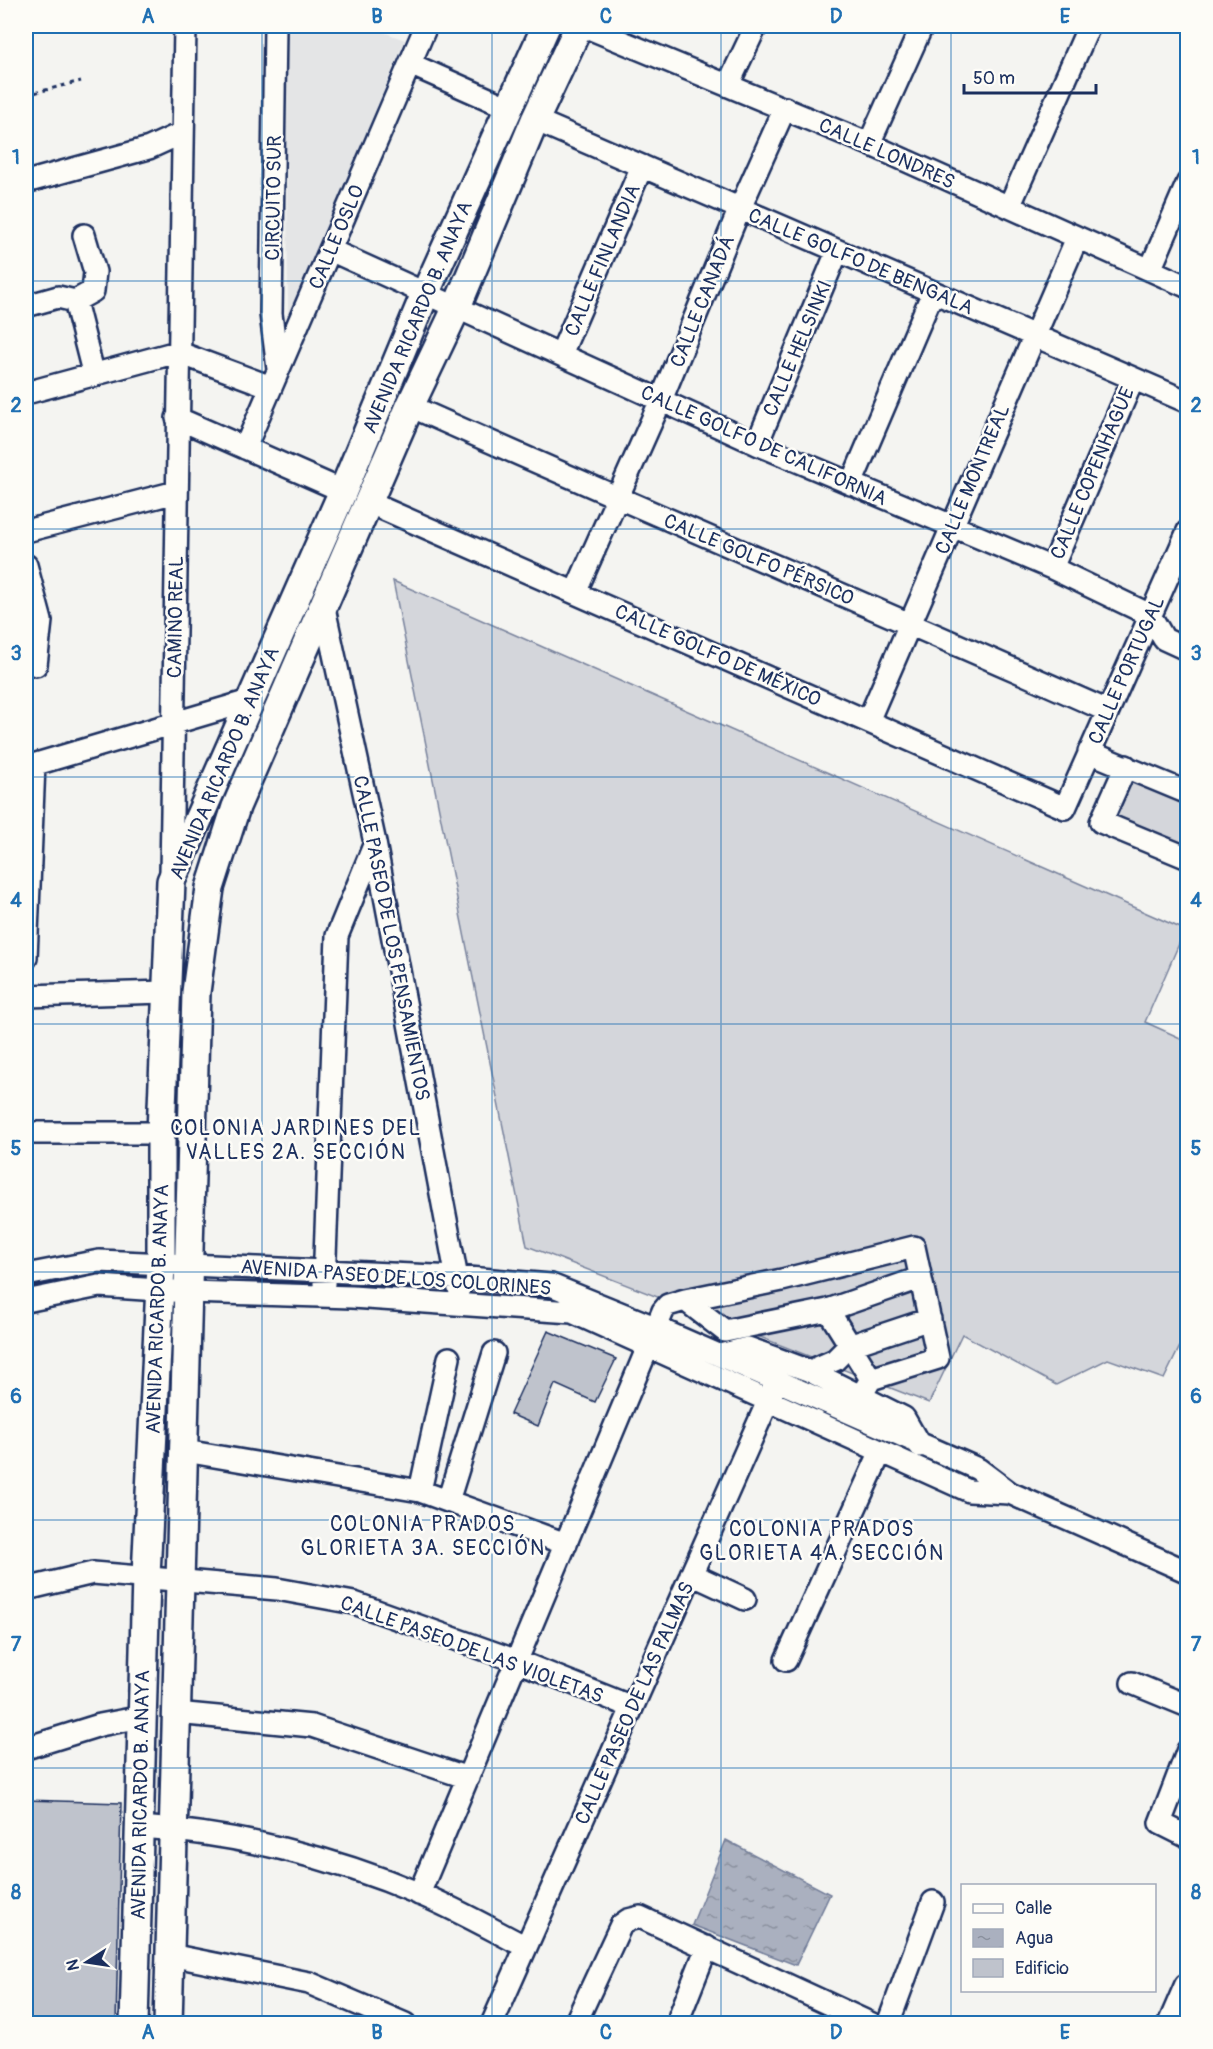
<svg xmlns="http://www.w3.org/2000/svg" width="1213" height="2049" viewBox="0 0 1213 2049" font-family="Pangolin,sans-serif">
  <defs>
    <pattern id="water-ripples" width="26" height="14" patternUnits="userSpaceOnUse" patternTransform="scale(1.5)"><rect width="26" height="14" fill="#aab0bf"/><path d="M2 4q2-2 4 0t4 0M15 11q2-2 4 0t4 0" fill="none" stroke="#8a909e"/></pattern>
  </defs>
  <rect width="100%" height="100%" fill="#f4f4f1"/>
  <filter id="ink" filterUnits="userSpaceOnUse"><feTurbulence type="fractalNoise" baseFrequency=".0167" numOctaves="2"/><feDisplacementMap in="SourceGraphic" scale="12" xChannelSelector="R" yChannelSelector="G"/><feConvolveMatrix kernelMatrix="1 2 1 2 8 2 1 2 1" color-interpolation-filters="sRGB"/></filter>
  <g filter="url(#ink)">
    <path fill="#e4e5e6" d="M286,26H367L405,40L288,318Z"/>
    <path fill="#d4d6db" stroke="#78829c" stroke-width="1.5" d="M393,581L1185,930L1145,1022L1187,1041V1332L1164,1379L1108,1359L1056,1385L962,1334L929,1403L527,1246Z
      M1132,777L1187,801V847L1115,816Z"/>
    <path fill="url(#water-ripples)" stroke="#717c98" stroke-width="1.5" d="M726,1840L830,1894L796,1965L692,1925Z"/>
    <path fill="#bfc3cc" stroke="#1b2f5e" stroke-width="1.5" d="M548,1331L616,1359L595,1402L555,1384L538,1426L510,1414Z
      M26,1800L121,1803L116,2024H26Z"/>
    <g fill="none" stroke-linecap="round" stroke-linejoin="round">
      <defs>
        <path id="minor" d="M275,26L271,314L278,369
          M584,26L869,144L1188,287
          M410,64L509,108
          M728,85L756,26
          M535,120L1188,402
          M869,144L922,26
          M26,182L149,148L182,133
          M1009,207L1089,26
          M84,235L95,272L93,291L75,301L94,376
          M330,250L757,444L1052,568L1150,615L1164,639L1188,650
          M1150,270L1188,182
          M26,306L58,297L75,301
          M177,352L271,387
          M561,354L642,166
          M26,393L177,352
          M410,406C642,510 876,608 1108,711
          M177,418L343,491
          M757,444L837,252
          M245,448L426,26
          M851,484L933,292
          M370,503L1065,808L1188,531
          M26,531L176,492
          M26,565L41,621L36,665
          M1052,568L1133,379
          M575,593L661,400L740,208L785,108
          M324,608L375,843L459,1289
          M868,721L1077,238
          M1089,752L1188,793
          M1126,766L1101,822L1188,858
          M26,767L249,701
          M171,874L185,26
          M26,958L34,765
          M26,996L166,992
          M26,1133H161
          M26,1275L99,1261L457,1277L551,1285L657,1328L978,1469L1010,1493L1188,1572
          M324,1284L337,936L375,843
          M26,1301L99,1286L188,1292L352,1297L572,1312L969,1491L1010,1493
          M828,1310L920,1278
          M720,1355L748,1348L810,1371L904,1418L920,1446
          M810,1371L835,1360L849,1346L930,1319
          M861,1396L871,1379L828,1310L725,1331L685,1300L782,1280L914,1247L938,1358L871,1379
          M185,1451L420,1491L566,1544
          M420,1491L449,1358
          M448,1501L494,1353
          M691,1574L745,1599
          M26,1589L93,1573L277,1589L354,1603L517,1661L632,1707
          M786,1660L881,1451
          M1132,1683L1188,1706
          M176,1713L312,1726L468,1778
          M26,1748L100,1725L142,1717
          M1188,1750L1160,1823L1188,1837
          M140,1827C234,1833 333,1857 420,1894C456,1909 491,1929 526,1947
          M419,1894L663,1311L668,1305L685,1300
          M170,1955L309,1983L405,2024
          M680,2015L707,1947
          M492,2024L773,1390
          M575,2024L621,1925L628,1920L640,1917L872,2024
          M888,2024L933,1902"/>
        <path id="major" d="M134,2024L146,1576L161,1265V1133L171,881L343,491L425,294L546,26
          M168,2024L196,992L210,888L236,807L410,406L456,309L535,120L579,26
          M1172,2024L1188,1987"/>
      </defs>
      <use href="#minor" stroke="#1b2f5e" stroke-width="26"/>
      <use href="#major" stroke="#1b2f5e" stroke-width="32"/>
      <path stroke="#1b2f5e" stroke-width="3" stroke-dasharray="4.5 4.5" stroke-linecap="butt" d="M26,95L81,81"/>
      <use href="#minor" stroke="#fdfcf7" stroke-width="21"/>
      <use href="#major" stroke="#fdfcf7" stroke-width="27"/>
    </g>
  </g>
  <path fill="none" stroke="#1f6fb2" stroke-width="1.5" stroke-opacity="0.55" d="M262,26V2024M492,26V2024M721,26V2024M951,26V2024M26,281H1188M26,529H1188M26,777H1188M26,1024H1188M26,1272H1188M26,1520H1188M26,1768H1188"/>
  <g text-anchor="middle" stroke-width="5" stroke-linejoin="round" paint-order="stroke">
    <g font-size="20" fill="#1b2f5e" stroke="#fdfcf7">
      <text transform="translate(887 153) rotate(24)" y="7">CALLE LONDRES</text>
      <text transform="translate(273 198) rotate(-89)" y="7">CIRCUITO SUR</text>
      <text transform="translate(336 237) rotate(-67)" y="7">CALLE OSLO</text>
      <text transform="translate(602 260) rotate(-67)" y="7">CALLE FINLANDIA</text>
      <text transform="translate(861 261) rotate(23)" y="7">CALLE GOLFO DE BENGALA</text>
      <text transform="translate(702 301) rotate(-68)" y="7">CALLE CANADÁ</text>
      <text transform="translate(417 317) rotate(-67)" y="7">AVENIDA RICARDO B. ANAYA</text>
      <text transform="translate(797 348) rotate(-67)" y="7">CALLE HELSINKI</text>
      <text transform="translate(764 445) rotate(24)" y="7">CALLE GOLFO DE CALIFORNIA</text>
      <text transform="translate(1092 473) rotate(-67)" y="7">CALLE COPENHAGUE</text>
      <text transform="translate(972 479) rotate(-67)" y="7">CALLE MONTREAL</text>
      <text transform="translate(759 559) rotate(23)" y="7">CALLE GOLFO PÉRSICO</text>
      <text transform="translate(175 617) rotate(-89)" y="7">CAMINO REAL</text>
      <text transform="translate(718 655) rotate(24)" y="7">CALLE GOLFO DE MÉXICO</text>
      <text transform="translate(1126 670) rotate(-66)" y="7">CALLE PORTUGAL</text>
      <text transform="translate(224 763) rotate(-67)" y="7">AVENIDA RICARDO B. ANAYA</text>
      <text transform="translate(392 938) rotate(79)" y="7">CALLE PASEO DE LOS PENSAMIENTOS</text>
      <text transform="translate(396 1277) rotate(4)" y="7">AVENIDA PASEO DE LOS COLORINES</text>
      <text transform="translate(157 1309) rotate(-88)" y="7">AVENIDA RICARDO B. ANAYA</text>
      <text transform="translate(472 1649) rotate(20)" y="7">CALLE PASEO DE LAS VIOLETAS</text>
      <text transform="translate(634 1703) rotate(-66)" y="7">CALLE PASEO DE LAS PALMAS</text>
      <text transform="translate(140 1795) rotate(-89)" y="7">AVENIDA RICARDO B. ANAYA</text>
    </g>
    <g font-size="21" letter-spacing="1.5" fill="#1b2f5e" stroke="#fdfcf7">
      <text x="296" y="1135">COLONIA JARDINES DEL<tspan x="296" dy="24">VALLES 2A. SECCIÓN</tspan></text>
      <text x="423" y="1531">COLONIA PRADOS<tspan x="423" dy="24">GLORIETA 3A. SECCIÓN</tspan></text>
      <text x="822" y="1536">COLONIA PRADOS<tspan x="822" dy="24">GLORIETA 4A. SECCIÓN</tspan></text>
    </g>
  </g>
  <rect width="1213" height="2049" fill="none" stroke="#fdfcf7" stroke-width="66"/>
  <rect x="961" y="1884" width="195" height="108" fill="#fdfcf7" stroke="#a3aaba" stroke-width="1.5"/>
  <rect x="973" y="1904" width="30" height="9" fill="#fdfcf7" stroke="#a3aaba" stroke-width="1.5"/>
  <text x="1015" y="1914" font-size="18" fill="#1b2f5e">Calle</text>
  <rect x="973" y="1929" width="30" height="18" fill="url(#water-ripples)" stroke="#a3aaba" stroke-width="1.5"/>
  <text x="1015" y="1944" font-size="18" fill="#1b2f5e">Agua</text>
  <rect x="973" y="1959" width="30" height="18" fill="#bfc3cc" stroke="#a3aaba" stroke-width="1.5"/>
  <text x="1015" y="1974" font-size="18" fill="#1b2f5e">Edificio</text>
  <g transform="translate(87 1962) rotate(258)" stroke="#fdfcf7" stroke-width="4.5" paint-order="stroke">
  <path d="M0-4.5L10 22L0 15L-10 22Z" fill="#1b2f5e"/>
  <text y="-9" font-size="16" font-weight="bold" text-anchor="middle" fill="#1b2f5e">N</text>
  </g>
  <path d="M964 84v9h132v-9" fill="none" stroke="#1b2f5e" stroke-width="3"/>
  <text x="973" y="84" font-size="18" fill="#1b2f5e" stroke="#fdfcf7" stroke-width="4.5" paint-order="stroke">50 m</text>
  <rect x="33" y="33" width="1147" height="1983" fill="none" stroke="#1f6fb2" stroke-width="2"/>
  <g font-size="20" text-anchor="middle" font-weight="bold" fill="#1f6fb2">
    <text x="148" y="23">A</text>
    <text x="377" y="23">B</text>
    <text x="606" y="23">C</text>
    <text x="836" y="23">D</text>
    <text x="1065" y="23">E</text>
    <text x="16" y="164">1</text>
    <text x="1196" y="164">1</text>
    <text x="16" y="412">2</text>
    <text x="1196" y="412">2</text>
    <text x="16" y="660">3</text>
    <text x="1196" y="660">3</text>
    <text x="16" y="907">4</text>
    <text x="1196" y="907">4</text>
    <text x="16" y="1155">5</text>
    <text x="1196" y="1155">5</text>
    <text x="16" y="1403">6</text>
    <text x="1196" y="1403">6</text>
    <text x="16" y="1651">7</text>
    <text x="1196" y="1651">7</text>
    <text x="16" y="1899">8</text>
    <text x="1196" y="1899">8</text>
    <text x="148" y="2039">A</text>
    <text x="377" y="2039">B</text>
    <text x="606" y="2039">C</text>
    <text x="836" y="2039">D</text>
    <text x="1065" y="2039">E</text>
  </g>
</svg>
